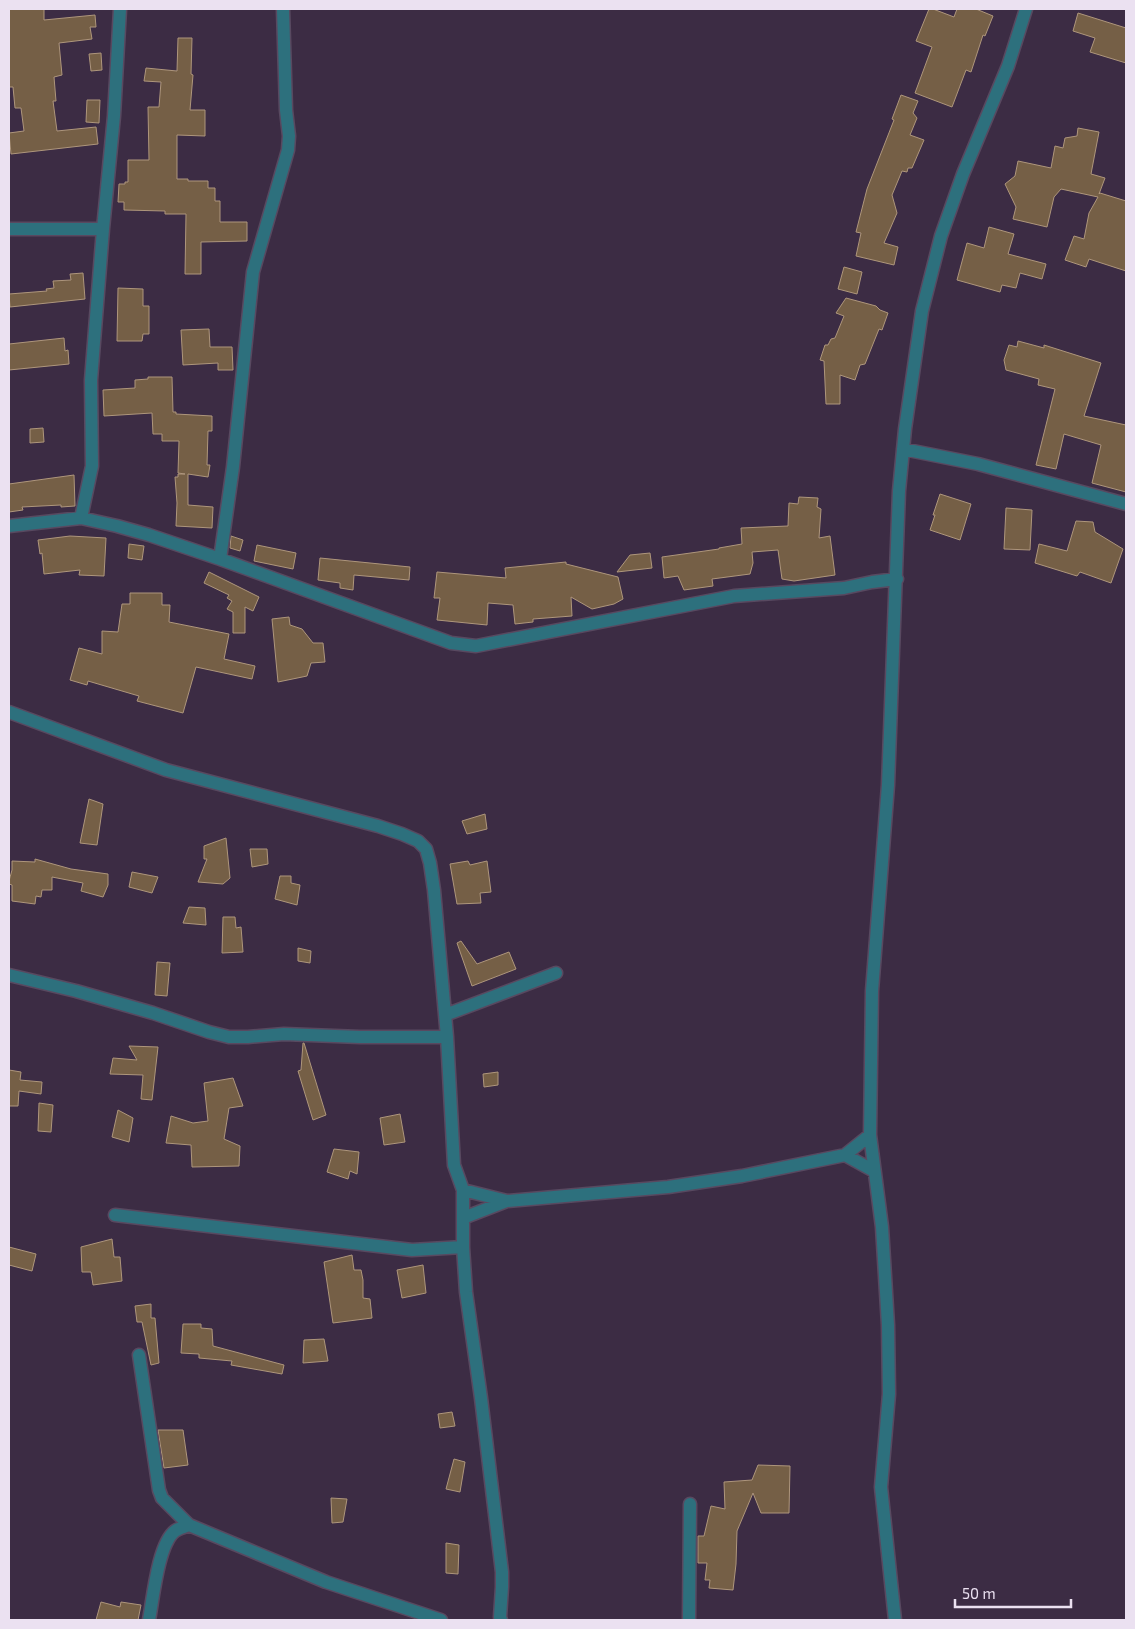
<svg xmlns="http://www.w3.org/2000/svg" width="1135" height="1629" viewBox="0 0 1135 1629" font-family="'Exo 2',sans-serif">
  <rect width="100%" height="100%" fill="#3c2c44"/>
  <path fill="#755f46" stroke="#ae967c" d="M9,9H44V20L95,15L96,27H90L92,39L59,43L62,75L54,77L56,101H53L57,131L96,127L98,144L11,154L9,133L24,131L21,108H15L13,87H9Z
    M929,9H933L954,17L957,9H976L993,16L985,36L983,35L971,72L966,70L952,107L915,93L932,47L916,41Z
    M1078,13L1126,28V63L1090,52L1095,38L1073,31Z
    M178,38H192L191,74L193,75L190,110H205V136L177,135V179H188V181H208V188H215V201H220V222H247V241L201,242V274H185L186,214H165V211L124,210V202H118L119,184H125V182H128V160H149L148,107H159L161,82L144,81L146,68L177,71Z
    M101,53L102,70L91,71L89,54Z
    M901,95L918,101L913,113L917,118L910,135L924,140L912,168H908L907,172L902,171L892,195L897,213L884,243L898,247L894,265L856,256L861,233L856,232L867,189L894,120L892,119Z
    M87,100H100L99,123L86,122Z
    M1078,128L1099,132L1091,174L1105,178L1099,194L1100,193L1126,201V271L1089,259L1086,267L1065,260L1074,236L1084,239L1089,213L1098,197L1061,189L1054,197L1047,227L1013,219L1016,207L1005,184L1015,176L1018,161L1051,168L1055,146L1063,148L1065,138L1077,136Z
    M989,227L1014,234L1008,254L1046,264L1042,279L1020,273L1016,288L1002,285L1000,292L957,280L967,243L984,248Z
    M844,267L862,272L857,294L838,289Z
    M83,273L85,299L10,307L9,294L47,291L46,289L54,288L53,281L71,280L70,274Z
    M118,288L143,289V306H149V334H143L142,341H117Z
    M846,298L876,306L880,310L888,313L882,330L879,329L865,364L860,365L855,380L840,375V404H826L824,361L820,360L825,345H828L831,339L835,338L844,316L836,313Z
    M209,329L210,347H232L233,370H218V363L183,365L181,330Z
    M64,338L65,351L68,350L69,364L9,370V344Z
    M1018,341L1044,348V345L1101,363L1084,416L1126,425V492L1092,483L1101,445L1064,434L1056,469L1036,465L1055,389L1038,385L1039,379L1006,370L1004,360L1009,345L1017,347Z
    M148,377H172L173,412H176V414L212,416V431H208L207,465H210L208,477L188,474V505L213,507L212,528L176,526L177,503L175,477H178V474H185L178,473L179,441H162V434H153L152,413L104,416L103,390L135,388V380L148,379Z
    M43,428L44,442L30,443V429Z
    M74,475L75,506L61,507V505L22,507L23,510L9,512V484Z
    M940,494L971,504L960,540L930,530L935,515H933Z
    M799,497L818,498L817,507L821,509L819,538L830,536L835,575L794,581L782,579L778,550L752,552L753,563L750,574L712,579L713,586L684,590L678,576L664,578L662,557L719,549V548L742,544L741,528L788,526L789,503L798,504Z
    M1006,508L1032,510L1030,550L1004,549Z
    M1076,521L1093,522L1095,532L1123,549L1111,583L1080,572L1077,576L1035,563L1039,544L1067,551Z
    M70,536L106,538L104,576L79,575L80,570L44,574L42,553L40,554L38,540Z
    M231,536L243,540L240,551L230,548Z
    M129,544L144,546L142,560L128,558Z
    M257,545L296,553L293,569L254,561Z
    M650,553L652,568L617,572L630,555Z
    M320,558L410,567L409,580L354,575L353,590L340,588V583L318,580Z
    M566,562V564L618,577L623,599L614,604L592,609L571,597L572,616L533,619V622L515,624L513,605L488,603L487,625L437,620L440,598H434L437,572L506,578L505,568Z
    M209,572L259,597L253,611L245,607V633H233V612L227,609L232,601L227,598L229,595L204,583Z
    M130,593H162V605H170L169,622L229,634L224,659L255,666L252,679L196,667L183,713L137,701L139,696L88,681L87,685L70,680L79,648L102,654V631L118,632L122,604H130Z
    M289,617L290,625L302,629L313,643H323L325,662L311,663L307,676L278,682L272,619Z
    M89,799L103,804L97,845L80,843Z
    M485,814L487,829L467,834L462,821Z
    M226,838L230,878L223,884L198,882L207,859H204V846Z
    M250,849H267L268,864L252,867Z
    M35,859L71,869L108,874V885L103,897L81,891L83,883L52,877V890H42L41,897L36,896L35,904L12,901V885L9,884V881L12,870V861L35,862Z
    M468,861L470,865L487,861L491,892L480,893L481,903L457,904L450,864Z
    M132,872L158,877L152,893L129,887Z
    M280,876H291V883L300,885L297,905L275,899Z
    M189,907L205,908L206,925L183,923Z
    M223,917H235L236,928L241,927L243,952L222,953Z
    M461,941L477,964L509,952L516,969L472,986L457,943Z
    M298,948L311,951L310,963L298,961Z
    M157,962L170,963L167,996L155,995Z
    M303,1043H304L326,1115L313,1120L298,1071L301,1070Z
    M129,1046L158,1047L152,1100L141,1099L143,1075L110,1074L113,1058L137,1060Z
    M9,1070L21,1072L20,1080L42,1082L41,1094L19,1091L18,1106H9Z
    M498,1072V1085L484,1087L483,1074Z
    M233,1078L243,1106L229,1108L224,1139L240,1146L239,1166L192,1167L191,1145L166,1143L171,1116L193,1123L208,1121L204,1083Z
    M39,1103L53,1105L51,1132L38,1131Z
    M118,1110L133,1118L129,1142L112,1137Z
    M400,1114L405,1142L384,1145L380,1118Z
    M334,1149L359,1152L357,1174L350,1171L348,1179L327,1172Z
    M112,1239L114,1257H120L122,1281L93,1285L91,1272H82L81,1247Z
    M9,1247L36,1254L32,1271L9,1265Z
    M352,1255L354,1270H361L363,1280V1298L370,1299L372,1318L333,1323L324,1262Z
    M423,1265L426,1293L402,1298L397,1270Z
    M151,1304V1318H155L159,1363L151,1365L142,1322H137L135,1306Z
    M183,1324H201V1328L212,1329L213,1346L284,1365L282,1374L231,1365L232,1361L199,1358V1354L181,1353Z
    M324,1339L328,1361L303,1363L304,1340Z
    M452,1412L455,1426L440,1428L438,1414Z
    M158,1430H183L188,1465L164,1468Z
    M454,1459L465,1462L460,1492L446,1489Z
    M758,1465L790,1466L789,1513H761L753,1493L737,1531L736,1564L733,1590L709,1588L710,1580H705L707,1563H698V1536H704L711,1506L725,1509L724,1482L752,1480Z
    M331,1498L347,1499L343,1522L332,1523Z
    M446,1543L459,1545L458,1574L446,1573Z
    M101,1602L120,1607L121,1602L141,1605L138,1620H96Z"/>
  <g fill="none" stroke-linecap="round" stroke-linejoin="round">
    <defs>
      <path id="street" d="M9,229H103
        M903,449L978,464L1126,504
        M81,518L92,466L91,380L103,229L114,116L120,9
        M9,526L81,518L117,526L149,535L220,559L451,643L476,646L734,596L844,588L872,582L897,579
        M220,559L233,467L253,272L288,150L289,136L286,110L283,9
        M9,712L166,770L378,826L402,834L418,841L426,849L430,863L434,890L447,1037L454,1165L463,1190V1247L412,1250L115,1215
        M9,975L76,991L153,1013L209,1032L229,1037H248L284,1034L360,1037H447
        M445,1015L556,973
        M845,1155L874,1171
        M463,1190L507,1201L668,1187L742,1176L845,1155L870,1135
        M463,1218L507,1201
        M463,1247L466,1292L481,1398L502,1572V1587L500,1617L501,1620
        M139,1355L159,1490L162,1498L189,1525L326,1582L441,1620
        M149,1620C153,1599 158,1544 175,1531C179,1528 185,1527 189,1525
        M689,1620L690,1504
        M895,1620L881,1487L889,1394L888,1325L882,1227L870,1135L872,991L888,785L899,491L905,429L922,311L941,236L963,174L1008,66L1026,9"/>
    </defs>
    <use href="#street" stroke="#584960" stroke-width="15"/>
    <use href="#street" stroke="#2d707d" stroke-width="12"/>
  </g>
  <rect width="1135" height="1629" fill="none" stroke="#ebe1f1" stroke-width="20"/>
  <path d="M955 1599v8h116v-8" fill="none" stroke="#ebe1f1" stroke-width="2.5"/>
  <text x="962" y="1599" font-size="15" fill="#ebe1f1" stroke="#3c2c44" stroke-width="4" paint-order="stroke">50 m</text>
</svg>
